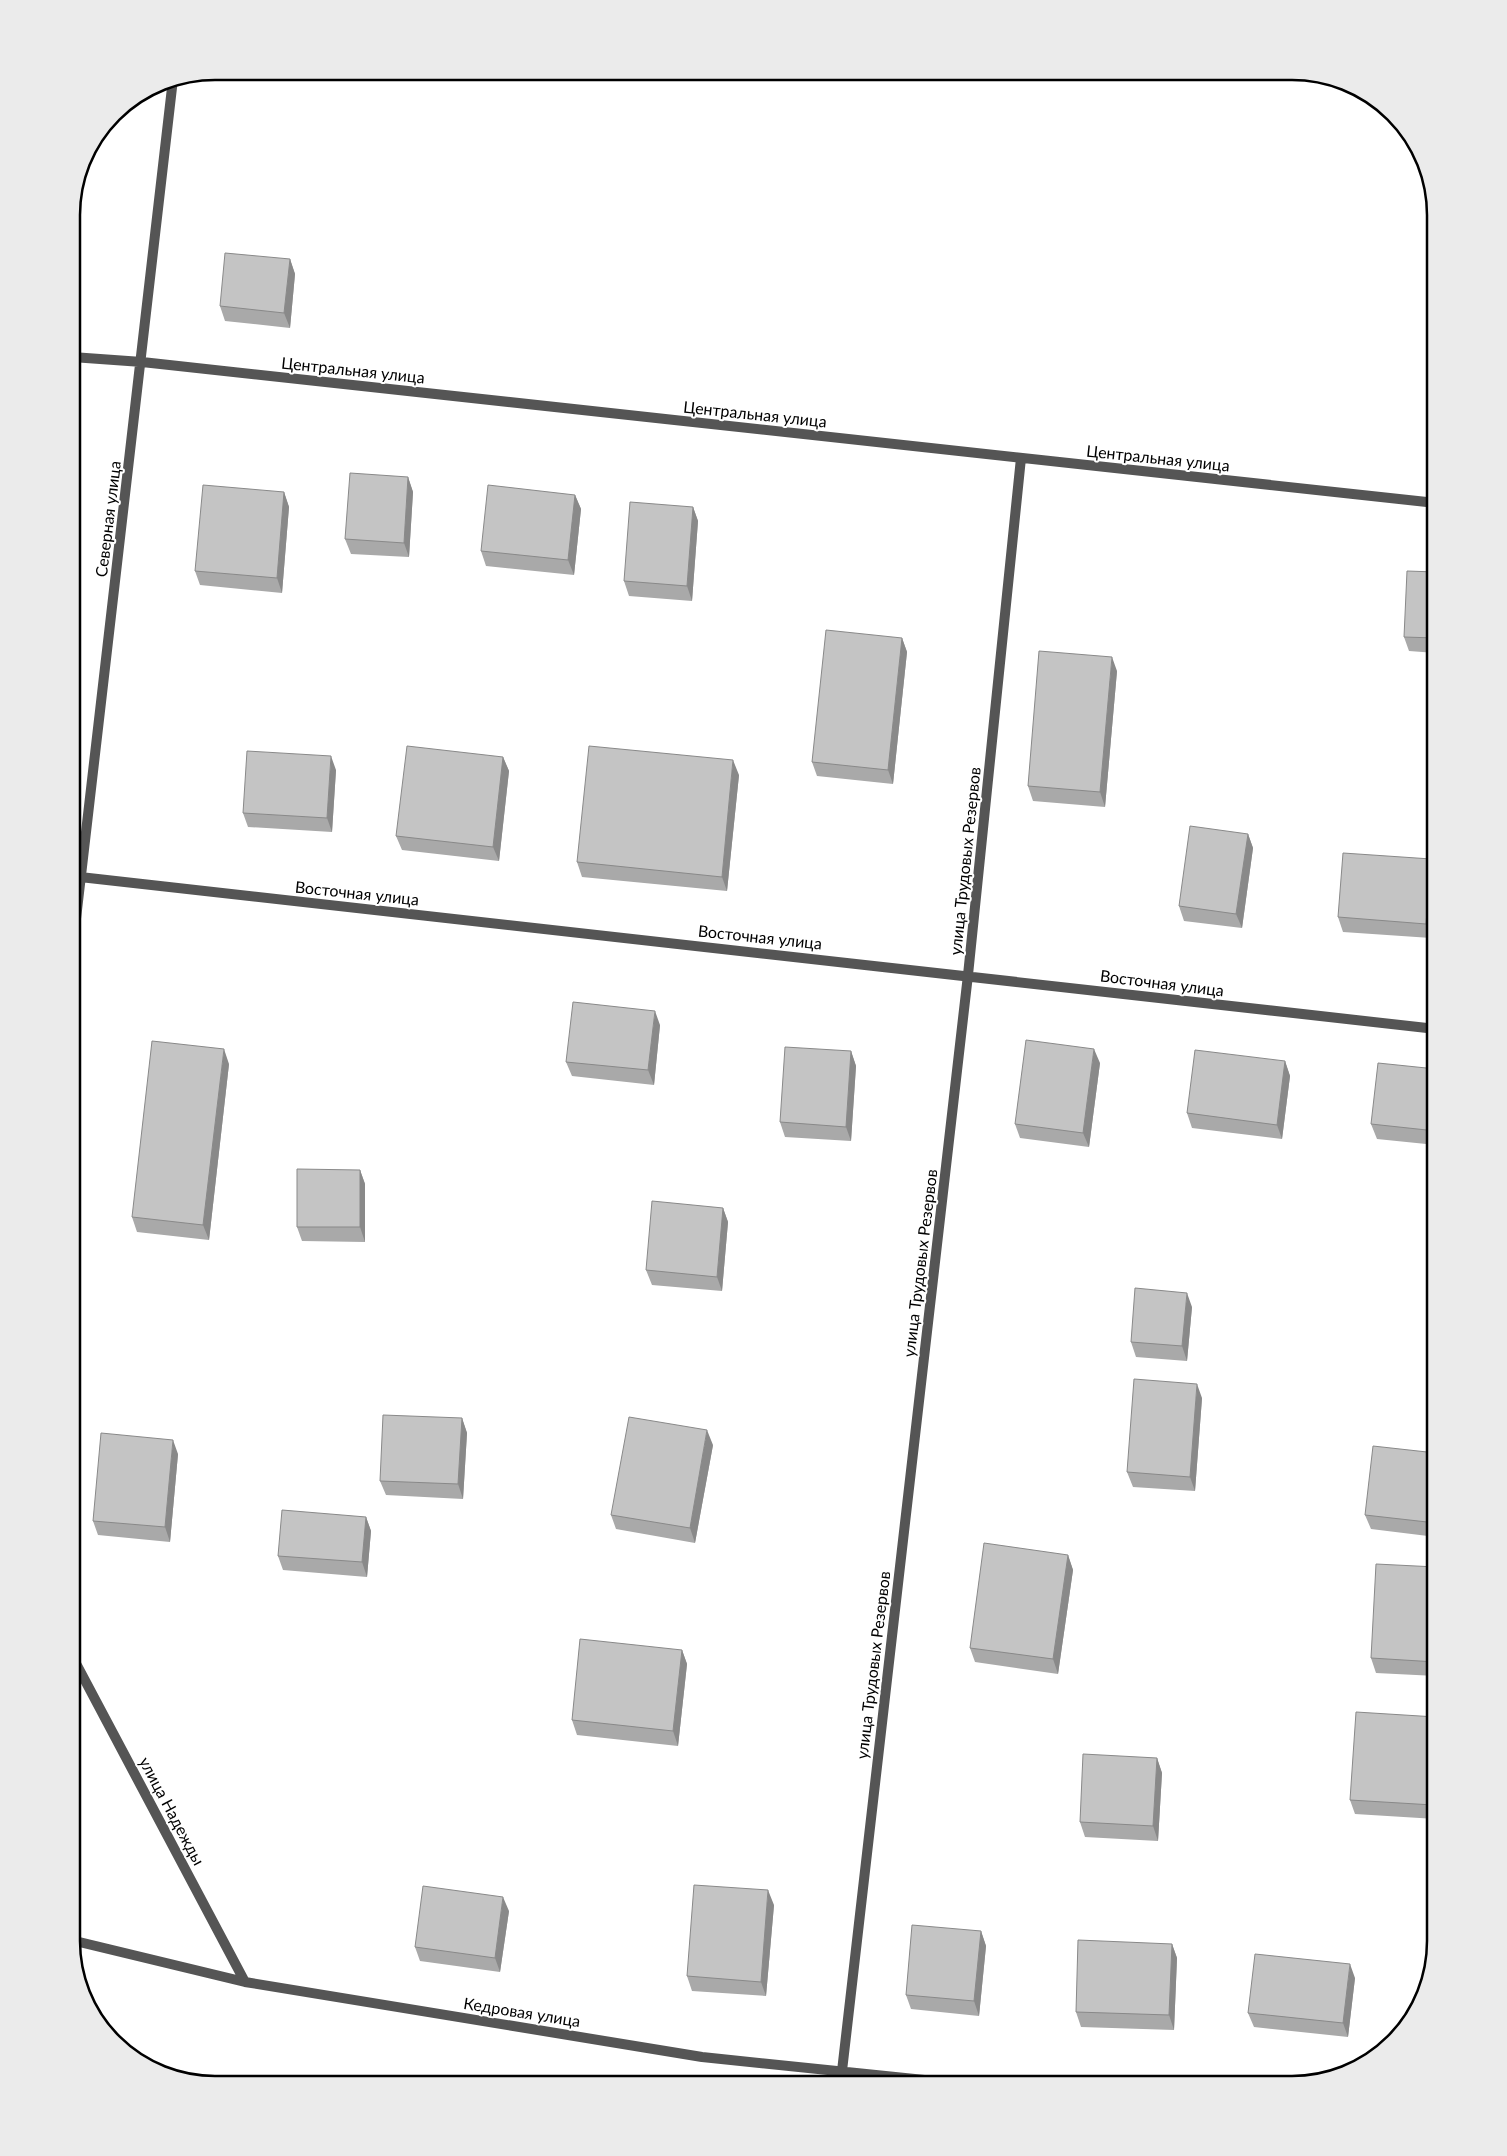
<svg xmlns="http://www.w3.org/2000/svg" width="1507" height="2156" viewBox="0 0 1507 2156" font-family="Lato,sans-serif">
  <rect width="100%" height="100%" fill="#fff"/>
  <g fill="none" stroke-linecap="round" stroke-linejoin="round">
    <path stroke="#555" stroke-width="10" d="M72,357L142,362L1436,503
      M80,877L1436,1029
      M71,962L173,79
      M71,1654L245,1982
      M71,1940L245,1982L702,2057L973,2085
      M842,2071L968,975L1021,458"/>
  </g>
  <path fill="#a9a9a9" d="M290,259L295,274L290,328L225,321L220,306Z
    M408,477L413,492L409,557L351,554L345,539Z
    M284,492L289,507L282,593L200,585L195,571Z
    M575,495L581,509L574,575L486,566L481,551Z
    M693,507L698,521L692,601L629,596L624,581Z
    M1436,572V653L1409,651L1404,637Z
    M902,638L907,652L893,784L817,776L812,762Z
    M1117,671L1105,807L1033,801L1028,786Z
    M503,757L509,771L499,861L402,850L396,836Z
    M336,770L332,832L248,827L243,813Z
    M739,775L727,891L582,877L577,862Z
    M1248,834L1253,848L1242,928L1184,921L1179,906Z
    M1431,859L1436,873L1431,938L1343,932L1338,917Z
    M660,1025L654,1085L572,1076L566,1062Z
    M851,1051L856,1066L851,1141L785,1137L780,1122Z
    M1285,1061L1290,1076L1282,1139L1192,1128L1187,1113Z
    M1100,1063L1089,1147L1020,1138L1015,1124Z
    M229,1064L209,1240L137,1232L132,1217Z
    M1436,1069V1145L1377,1139L1371,1124Z
    M360,1170L365,1184V1242L302,1241L297,1227Z
    M723,1208L728,1222L722,1291L652,1285L646,1270Z
    M1192,1307L1187,1361L1136,1357L1131,1342Z
    M1202,1398L1195,1491L1133,1487L1127,1472Z
    M462,1418L467,1433L463,1499L386,1495L380,1481Z
    M713,1445L695,1543L616,1529L611,1515Z
    M1436,1453V1537L1371,1529L1365,1515Z
    M178,1454L170,1542L98,1535L93,1521Z
    M366,1517L371,1531L367,1577L283,1570L278,1556Z
    M1068,1555L1073,1570L1058,1674L975,1662L970,1648Z
    M1436,1567V1676L1376,1673L1371,1658Z
    M682,1650L687,1664L678,1746L577,1735L572,1720Z
    M1436,1717V1819L1355,1814L1350,1800Z
    M1157,1758L1162,1773L1158,1841L1085,1837L1080,1822Z
    M774,1905L766,1996L692,1991L687,1976Z
    M509,1911L500,1972L420,1961L415,1947Z
    M981,1931L986,1946L979,2016L911,2009L906,1995Z
    M1172,1944L1177,1958L1174,2030L1081,2027L1076,2012Z
    M1355,1978L1348,2037L1254,2027L1248,2013Z"/>
  <path fill="#898989" d="M74,196L72,217V206Z
    M290,259L295,274L290,328L284,313Z
    M408,477L413,492L409,557L404,543Z
    M284,492L289,507L282,593L277,578Z
    M575,495L581,509L574,575L568,560Z
    M693,507L698,521L692,601L687,586Z
    M902,638L907,652L893,784L888,770Z
    M1112,657L1117,671L1105,807L1100,792Z
    M331,756L336,770L332,832L327,818Z
    M503,757L509,771L499,861L493,847Z
    M733,760L739,775L727,891L722,877Z
    M1248,834L1253,848L1242,928L1236,914Z
    M1431,859L1436,873L1431,938L1426,924Z
    M655,1011L660,1025L654,1085L648,1070Z
    M224,1049L229,1064L209,1240L203,1225Z
    M1094,1049L1100,1063L1089,1147L1083,1133Z
    M851,1051L856,1066L851,1141L846,1127Z
    M1285,1061L1290,1076L1282,1139L1277,1125Z
    M360,1170L365,1184V1242L360,1227Z
    M723,1208L728,1222L722,1291L717,1277Z
    M1187,1293L1192,1307L1187,1361L1182,1346Z
    M1197,1384L1202,1398L1195,1491L1190,1477Z
    M462,1418L467,1433L463,1499L458,1484Z
    M707,1430L713,1445L695,1543L690,1528Z
    M173,1440L178,1454L170,1542L165,1527Z
    M366,1517L371,1531L367,1577L362,1562Z
    M1068,1555L1073,1570L1058,1674L1053,1659Z
    M682,1650L687,1664L678,1746L673,1731Z
    M1157,1758L1162,1773L1158,1841L1153,1826Z
    M1436,1772V1811L1433,1805Z
    M768,1890L774,1905L766,1996L761,1982Z
    M503,1897L509,1911L500,1972L495,1958Z
    M981,1931L986,1946L979,2016L974,2001Z
    M1172,1944L1177,1958L1174,2030L1169,2015Z
    M1350,1964L1355,1978L1348,2037L1343,2023Z"/>
  <path fill="#c4c4c4" stroke="#898989" d="M225,253L290,259L284,313L220,306Z
    M350,473L408,477L404,543L345,539Z
    M203,485L284,492L277,578L195,571Z
    M488,485L575,495L568,560L481,551Z
    M630,502L693,507L687,586L624,581Z
    M1407,571L1436,572V638L1404,637Z
    M826,630L902,638L888,770L812,762Z
    M1039,651L1112,657L1100,792L1028,786Z
    M407,746L503,757L493,847L396,836Z
    M589,746L733,760L722,877L577,862Z
    M247,751L331,756L327,818L243,813Z
    M1190,826L1248,834L1236,914L1179,906Z
    M1343,853L1431,859L1426,924L1338,917Z
    M573,1002L655,1011L648,1070L566,1062Z
    M1026,1040L1094,1049L1083,1133L1015,1124Z
    M152,1041L224,1049L203,1225L132,1217Z
    M785,1047L851,1051L846,1127L780,1122Z
    M1195,1050L1285,1061L1277,1125L1187,1113Z
    M1378,1063L1436,1069V1131L1371,1124Z
    M297,1169L360,1170V1227H297Z
    M652,1201L723,1208L717,1277L646,1270Z
    M1135,1288L1187,1293L1182,1346L1131,1342Z
    M1134,1379L1197,1384L1190,1477L1127,1472Z
    M383,1415L462,1418L458,1484L380,1481Z
    M629,1417L707,1430L690,1528L611,1515Z
    M101,1433L173,1440L165,1527L93,1521Z
    M1373,1446L1436,1453V1523L1365,1515Z
    M282,1510L366,1517L362,1562L278,1556Z
    M984,1543L1068,1555L1053,1659L970,1648Z
    M1376,1564L1436,1567V1662L1371,1658Z
    M580,1639L682,1650L673,1731L572,1720Z
    M1356,1712L1436,1717V1772L1433,1805L1350,1800Z
    M1083,1754L1157,1758L1153,1826L1080,1822Z
    M694,1885L768,1890L761,1982L687,1976Z
    M423,1886L503,1897L495,1958L415,1947Z
    M912,1925L981,1931L974,2001L906,1995Z
    M1078,1940L1172,1944L1169,2015L1076,2012Z
    M1255,1954L1350,1964L1343,2023L1248,2013Z"/>
  <g text-anchor="middle" stroke-width="4" stroke-linejoin="round" paint-order="stroke">
    <g font-size="16" fill="#000" stroke="#fff">
      <text transform="translate(353 370) rotate(6)" y="6">Центральная улица</text>
      <text transform="translate(755 414) rotate(6)" y="6">Центральная улица</text>
      <text transform="translate(1158 458) rotate(6)" y="6">Центральная улица</text>
      <text transform="translate(108 519) rotate(-83)" y="6">Северная улица</text>
      <text transform="translate(965 861) rotate(-84)" y="6">улица Трудовых Резервов</text>
      <text transform="translate(357 893) rotate(6)" y="6">Восточная улица</text>
      <text transform="translate(760 937) rotate(6)" y="6">Восточная улица</text>
      <text transform="translate(1162 983) rotate(7)" y="6">Восточная улица</text>
      <text transform="translate(920 1263) rotate(-83)" y="6">улица Трудовых Резервов</text>
      <text transform="translate(873 1665) rotate(-83)" y="6">улица Трудовых Резервов</text>
      <text transform="translate(172 1811) rotate(62)" y="6">улица Надежды</text>
      <text transform="translate(522 2012) rotate(9)" y="6">Кедровая улица</text>
    </g>
  </g>
  <path d="M0 0H1507V2156H0ZM215 80H1292A135 135 0 0 1 1427 215V1941A135 135 0 0 1 1292 2076H215A135 135 0 0 1 80 1941V215A135 135 0 0 1 215 80Z" fill="#ebebeb" fill-rule="evenodd"/>
  <path fill="none" stroke="#000" stroke-width="2.5" d="M215 80H1292A135 135 0 0 1 1427 215V1941A135 135 0 0 1 1292 2076H215A135 135 0 0 1 80 1941V215A135 135 0 0 1 215 80Z"/>
</svg>
